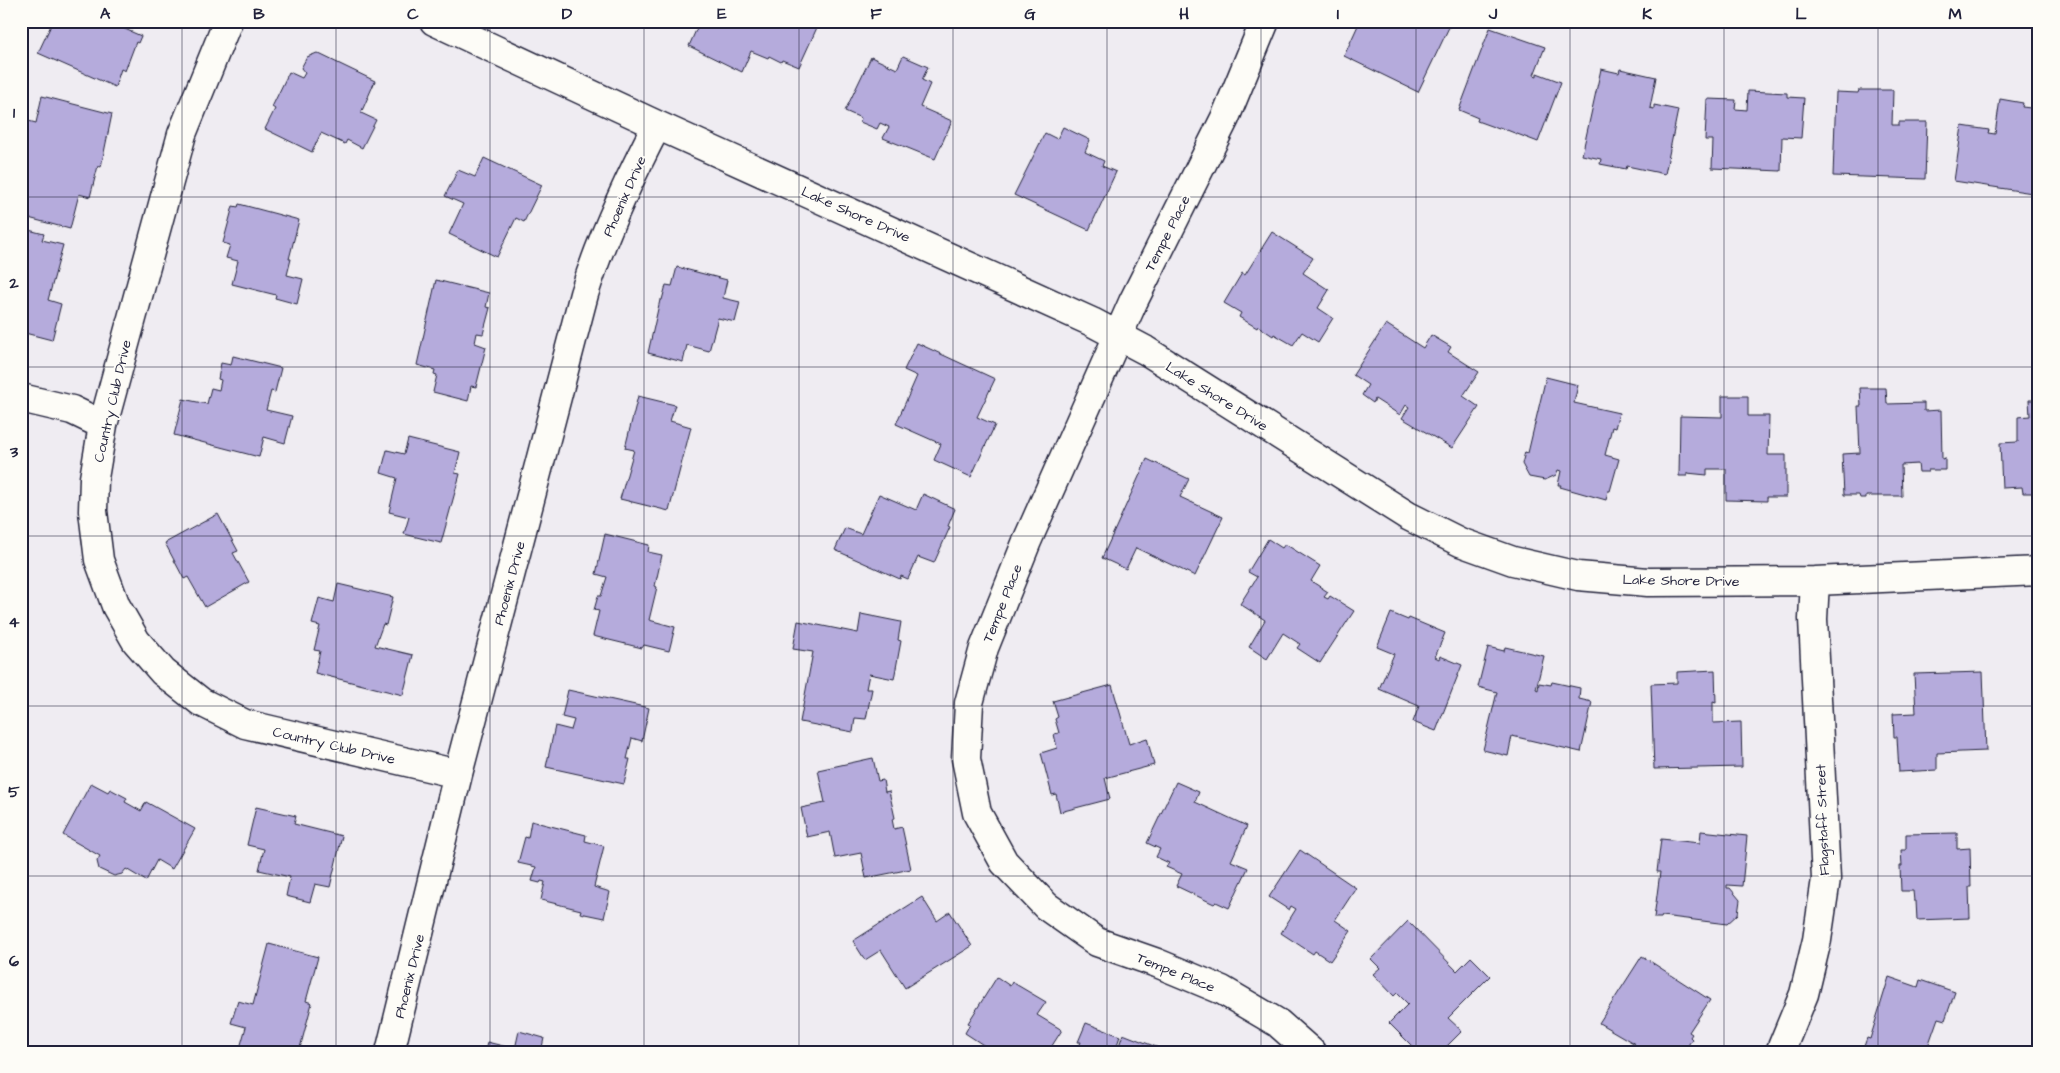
<svg xmlns="http://www.w3.org/2000/svg" width="2060" height="1073" viewBox="0 0 2060 1073" font-family="'Architects Daughter',sans-serif">
  <rect width="100%" height="100%" fill="#efecf2"/>
  <filter id="ink" filterUnits="userSpaceOnUse"><feTurbulence type="fractalNoise" baseFrequency=".02" numOctaves="2"/><feDisplacementMap in="SourceGraphic" scale="10" xChannelSelector="R" yChannelSelector="G"/><feConvolveMatrix kernelMatrix="1 2 1 2 8 2 1 2 1" color-interpolation-filters="sRGB"/></filter>
  <g filter="url(#ink)">
    <path fill="#b5abdc" stroke="#22223b" d="M53,21H112L111,23L141,36L138,43L136,42L125,71L121,69L115,87L38,53Z
      M700,21H820L799,67L782,60L781,62L769,56L768,58L751,51L742,72L689,46Z
      M1360,21H1452L1418,92L1344,56Z
      M1490,28L1545,47L1534,75L1537,76V73L1561,82L1538,142L1499,127V129L1477,121L1478,118L1459,110Z
      M317,53L375,81L361,113L376,120L362,148L347,140L345,144L321,133L312,152L265,129L275,109L272,107L289,72L302,78L305,73L301,68L307,57Z
      M903,56L928,67L922,80L930,84L920,107L952,121L935,159L883,138L889,127L880,123L877,129L860,122L861,118L845,111L871,57L897,69Z
      M1601,69L1619,73L1620,69L1656,77L1650,108L1654,109V105L1678,110L1665,174L1627,166L1626,169L1600,164L1601,159L1582,155Z
      M1859,90H1893L1892,125H1899V122H1927L1925,179L1833,176L1836,92L1858,93Z
      M1748,91L1787,93V97L1804,98L1801,138L1782,137L1781,171L1712,168L1713,140H1705L1707,99L1736,100L1735,109L1747,110Z
      M42,96L112,114L101,167L98,166L90,197L79,194L70,229L21,216V173L25,158L21,157V119L36,123Z
      M2000,99L2023,103L2022,107L2039,109V194L1954,181L1962,126L1989,130L1988,133L1995,134Z
      M1063,127L1090,140L1085,152L1104,161L1102,166L1116,172L1089,230L1014,195L1045,133L1057,139Z
      M484,158L542,185L524,222L516,218L497,257L449,234L463,204L445,196L458,170L475,177Z
      M239,204L299,220L289,259H291L287,275L303,279L297,304L275,298L276,295L232,284L238,261L226,258L230,245L223,243L233,206L238,207Z
      M21,228L44,234L42,240L63,245L48,300L61,304L52,340L21,332Z
      M1272,232L1313,258L1303,273L1329,290L1318,308L1333,318L1318,342L1302,332L1293,345L1274,334L1273,336L1258,326L1257,328L1239,317L1241,313L1224,303L1242,273L1245,275Z
      M677,267L727,280L723,298L740,302L735,322L718,318L709,351L687,345L683,362L648,353L660,300H662L666,285L672,286Z
      M436,280L489,293L486,307L490,308L483,334L477,333L475,343L486,347L476,387L471,386L468,401L433,392L437,375L434,374L435,370L417,365Z
      M1386,324L1423,348L1431,335L1451,347L1448,352L1479,372L1463,396L1479,407L1452,448L1402,418L1409,407L1406,405L1400,415L1375,399L1373,403L1362,395L1368,385L1353,375Z
      M917,343L995,379L977,417L995,425L971,477L934,460L941,444L896,424L917,376L904,370Z
      M233,356L281,368L275,392L271,391L266,410L292,416L285,443L264,437L259,457L174,435L183,399L207,404L211,388L219,390L221,380L218,379L221,363L231,365Z
      M1546,377L1578,385L1574,403L1619,413L1615,428L1612,427L1605,455L1619,459L1610,491H1608L1606,500L1560,487L1561,485H1558L1561,471L1558,470L1556,475L1545,480L1529,477L1522,464L1525,452L1528,453Z
      M1860,388H1886L1887,404L1924,403V411L1941,410L1942,459L1945,458V470H1928V472H1919L1918,464L1901,465L1902,496H1866V498H1860L1859,495H1844L1842,454L1860,453L1858,406H1861Z
      M638,396L675,405L670,421L691,427L669,511L620,499L634,450L625,448Z
      M1722,396H1748V416H1769L1768,455H1786V497H1767V501L1726,500V469H1707V475L1687,473V476H1679L1680,416L1722,417Z
      M2029,400H2039V493H2023L2022,487L2002,488L2000,443L2018,442V417L2030,416Z
      M408,439L460,452L455,473L460,474L441,543L404,534L409,517L389,512L397,478L381,473L387,450L404,454Z
      M1147,459L1189,479L1180,497L1223,517L1195,576L1136,548L1126,569L1102,558Z
      M879,494L916,510L923,494L955,509L948,526L950,527L934,563L918,557L908,579L901,576L900,579L835,550L845,528L861,534Z
      M218,514L238,551L233,553L249,582L205,607L188,577L184,579L165,543Z
      M605,534L649,545L648,552L662,555L655,586L657,587L649,620L675,627L669,651L644,645L642,648L593,636L599,611L594,610L598,596H601L607,577L596,574Z
      M1268,539L1282,548L1285,544L1320,566L1311,581L1328,592L1324,597L1328,599L1330,596L1354,611L1320,663L1297,648L1300,644L1283,633L1267,659L1249,647L1265,620L1240,604L1257,577L1248,572Z
      M338,584L393,597L386,625L383,624L375,646L413,655L403,695L315,673L320,651L314,650L320,626L312,624L319,598L334,602Z
      M1391,613L1408,620L1409,618L1445,633L1435,657L1439,659L1440,656L1462,665L1436,731L1413,722L1419,706L1379,689L1394,654L1377,647Z
      M861,614L901,622L898,640L901,641L894,679L869,674L866,689H872L866,719L855,718L853,732L800,722L813,652L793,649L798,621L858,633Z
      M1488,647L1504,651L1505,647L1544,656L1536,689L1538,690L1539,683L1551,685L1552,682L1580,688L1579,699L1592,702L1581,752L1512,736L1508,756L1483,750L1497,692L1478,687Z
      M1715,670L1716,703L1713,702V723L1741,722L1742,767L1654,769L1651,684L1677,683V672Z
      M1983,672L1986,751L1937,753V770L1899,772L1897,737H1894L1893,714L1916,713L1914,674Z
      M1112,685L1129,744L1147,738L1154,765L1105,778L1110,799L1060,812L1056,794L1052,795L1041,753L1057,748L1054,734L1059,733L1055,719L1058,717L1053,701Z
      M568,690L649,708L642,741L632,738L627,759H630L624,784L546,767L555,726L571,730L574,720L562,717Z
      M873,758L878,781L883,780L885,792L889,791L895,818L892,819L894,829L902,827L911,869L866,878L861,853L835,858L830,832L807,837L801,808L825,803L818,770Z
      M1176,782L1199,792L1195,802L1247,826L1231,861L1248,868L1229,908L1216,902L1214,904L1176,886L1182,874L1166,867L1169,863L1156,857L1160,849L1147,843Z
      M91,783L108,792L110,789L127,798L125,802L141,811L146,802L195,829L172,869L157,860L146,881L126,869L122,874L114,876L99,869L97,861L100,856L63,835Z
      M256,807L296,816L294,824L342,836L330,887L315,884L310,902L286,896L290,877L259,870L264,849L247,845Z
      M531,821L586,835L585,841L604,846L594,887L610,892L604,918L580,913L581,910L541,900L545,882L541,881L540,883L532,881L536,867L518,863L525,837L528,838Z
      M1701,831L1747,836L1742,886L1727,885V888H1730L1740,900L1738,914L1727,924L1662,916L1661,918H1654L1660,872H1657L1661,839L1700,843Z
      M1957,833V849L1970,848L1971,887H1969L1970,918L1917,920L1916,901H1914L1913,891H1901L1900,866H1902L1901,850H1906V834Z
      M1300,850L1356,888L1335,920L1351,931L1330,961L1315,951L1313,954L1281,933L1296,909L1291,906L1289,910L1269,897Z
      M922,897L937,921L950,912L972,946L905,988L881,950L865,960L853,941Z
      M1408,921L1457,971L1471,957L1490,976L1448,1018L1462,1031L1441,1052H1422L1418,1048L1416,1050L1389,1023L1408,1004L1397,993L1394,996L1373,974L1380,968L1371,959Z
      M269,944L318,957L306,1001L312,1003L299,1052H253L240,1048L246,1027L231,1023L238,1001L253,1005Z
      M1642,956L1710,1000L1689,1032L1692,1034L1690,1037L1692,1039L1684,1052H1630L1635,1044L1599,1023Z
      M997,977L1010,986L1012,982L1046,1002L1037,1015L1062,1030L1048,1052H994L965,1033L970,1024L968,1023Z
      M1889,977L1918,987L1920,980L1955,992L1945,1020L1938,1018L1927,1049L1936,1052H1862L1867,1038L1870,1039Z
      M1086,1023L1120,1036L1117,1045L1119,1046L1123,1034L1169,1052H1077L1081,1042H1078Z
      M519,1031L544,1038L541,1052H485L487,1042L515,1049Z"/>
    <g fill="none" stroke-linecap="round" stroke-linejoin="round">
      <defs>
        <path id="minor" d="M228,21L182,134L103,425L94,478L93,511L99,560L116,606L136,641L163,672L201,702L245,724L458,774
          M434,21L657,125L1092,322L1145,350L1408,516L1460,542L1513,561L1578,576L1648,582L1815,581L2039,571
          M1265,21L1225,118L1133,302L1027,541L984,648L969,703L966,759L977,813L1004,862L1046,906L1097,942L1157,963L1222,990L1278,1023L1311,1052
          M21,398L72,410L103,425
          M390,1052L458,774L584,294C602,236 629,179 657,125
          M1780,1052L1804,994L1817,940L1826,879L1813,619L1815,581"/>
      </defs>
      <use href="#minor" stroke="#22223b" stroke-width="31"/>
      <use href="#minor" stroke="#fdfcf7" stroke-width="28"/>
    </g>
  </g>
  <path fill="none" stroke="#22223b" stroke-width="1" stroke-opacity="0.55" d="M182,21V1052M336,21V1052M490,21V1052M644,21V1052M799,21V1052M953,21V1052M1107,21V1052M1261,21V1052M1416,21V1052M1570,21V1052M1724,21V1052M1878,21V1052M21,197H2039M21,367H2039M21,536H2039M21,706H2039M21,876H2039"/>
  <g text-anchor="middle" stroke-width="4" stroke-linejoin="round" paint-order="stroke">
    <g font-size="14" fill="#22223b" stroke="#fdfcf7">
      <text transform="translate(624 196) rotate(-66)" y="5">Phoenix Drive</text>
      <text transform="translate(856 214) rotate(24)" y="5">Lake Shore Drive</text>
      <text transform="translate(1167 233) rotate(-63)" y="5">Tempe Place</text>
      <text transform="translate(1217 396) rotate(32)" y="5">Lake Shore Drive</text>
      <text transform="translate(112 401) rotate(-77)" y="5">Country Club Drive</text>
      <text transform="translate(1681 580) rotate(1)" y="5">Lake Shore Drive</text>
      <text transform="translate(509 583) rotate(-75)" y="5">Phoenix Drive</text>
      <text transform="translate(1002 603) rotate(-68)" y="5">Tempe Place</text>
      <text transform="translate(334 745) rotate(13)" y="5">Country Club Drive</text>
      <text transform="translate(1822 820) rotate(-92)" y="5">Flagstaff Street</text>
      <text transform="translate(1176 972) rotate(22)" y="5">Tempe Place</text>
      <text transform="translate(409 976) rotate(-76)" y="5">Phoenix Drive</text>
    </g>
  </g>
  <rect width="2060" height="1073" fill="none" stroke="#fdfcf7" stroke-width="55"/>
  <rect x="28" y="28" width="2004" height="1018" fill="none" stroke="#22223b" stroke-width="2"/>
  <g font-size="16" text-anchor="middle" font-weight="bold" fill="#22223b">
    <text x="105" y="19">A</text>
    <text x="259" y="19">B</text>
    <text x="413" y="19">C</text>
    <text x="567" y="19">D</text>
    <text x="722" y="19">E</text>
    <text x="876" y="19">F</text>
    <text x="1030" y="19">G</text>
    <text x="1184" y="19">H</text>
    <text x="1338" y="19">I</text>
    <text x="1493" y="19">J</text>
    <text x="1647" y="19">K</text>
    <text x="1801" y="19">L</text>
    <text x="1955" y="19">M</text>
    <text x="14" y="118">1</text>
    <text x="14" y="288">2</text>
    <text x="14" y="457">3</text>
    <text x="14" y="627">4</text>
    <text x="14" y="797">5</text>
    <text x="14" y="966">6</text>
  </g>
</svg>
